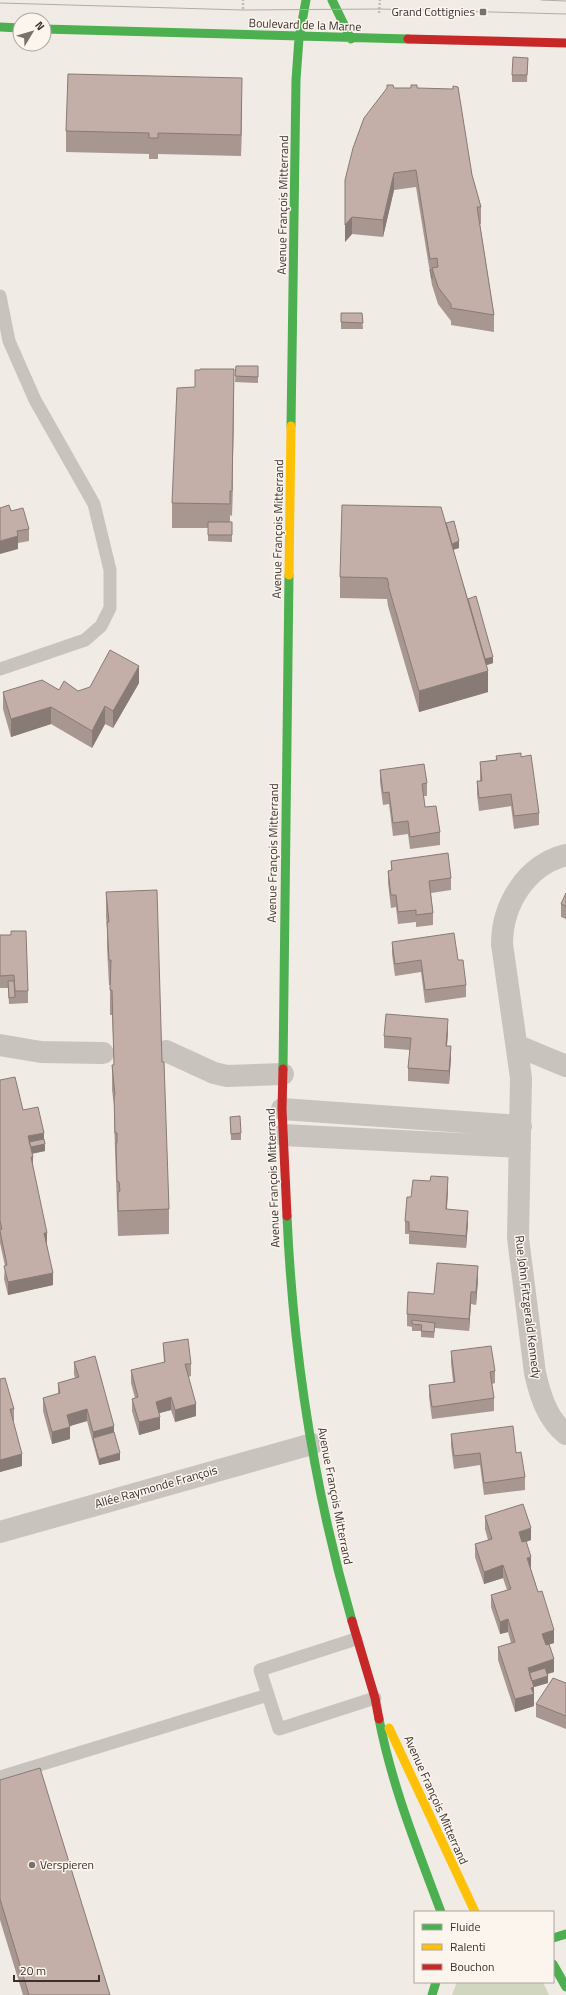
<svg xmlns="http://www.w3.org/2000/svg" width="566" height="1995" viewBox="0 0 566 1995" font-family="'Titillium Web',sans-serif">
  <rect width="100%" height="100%" fill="#f0ebe5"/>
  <path fill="#d1d6bf" d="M457,1982H543L549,1995H452Z"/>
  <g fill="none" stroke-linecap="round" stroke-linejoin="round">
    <path stroke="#c2bbb6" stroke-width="2.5" stroke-dasharray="2 2" stroke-linecap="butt" d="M243,9V0
      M379,13L380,0"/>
    <path stroke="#c9c3be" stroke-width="13" d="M0,296L9,341L35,400L94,504L110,570V608L101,626L85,640L0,669
      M356,1639L260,1670L279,1729L375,1698
      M0,1777L268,1695"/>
    <path stroke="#c9c3be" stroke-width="22" d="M566,855C526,865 502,905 502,944L521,1078L518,1238L535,1373C540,1395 547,1419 566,1434
      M0,1045L41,1052L103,1053
      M518,1046L566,1066
      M166,1051L214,1073L227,1076L283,1074
      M282,1109L521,1126
      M283,1135L520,1147
      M0,1532L312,1444"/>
    <path stroke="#4caf50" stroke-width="9" d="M332,0L351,39
      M0,27L20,28
      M44,29L408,39
      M291,426L296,80L299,38L306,0
      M283,1069L289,575
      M287,1216C293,1353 314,1489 352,1621
      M379,1719C392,1786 417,1848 441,1912
      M553,1938L566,1934
      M553,1964L566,1987
      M432,1995L436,1982"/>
    <path stroke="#ffc107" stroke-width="9" d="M289,575L291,426
      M389,1728L475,1912"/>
    <path stroke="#c62828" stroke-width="9" d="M408,39L566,43
      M283,1069L282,1109L287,1216
      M352,1621L375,1698L379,1719"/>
    <path stroke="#b1aca8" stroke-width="1" d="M541,0L566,1
      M0,3L243,10L379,9L566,14"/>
  </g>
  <path fill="#a89690" d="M528,58L527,82H512V75Z
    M387,85L394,88H417L472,175L481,207V224H480L494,315V332L451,325V321L438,304L432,285L416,187L394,190L383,237L352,234L345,242V180L387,89Z
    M242,99L241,156L158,154V159H149V154L66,152V131Z
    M341,313H362L363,329H341Z
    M236,366H258V383L235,382Z
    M234,394L232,516L230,515V522H232V542L208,541V528H172V503Z
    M11,511L29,529V541L18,543V549Z
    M446,523L459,548L453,550L468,599L493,663L487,665L488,692L419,712L388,606L387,599L340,598V577Z
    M139,683L113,728L105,724L92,748L51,724L11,737L3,709V692L59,690L78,691Z
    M496,756L521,757L539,813V825L514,829L511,806L479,811L477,794V781H480V762L496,760Z
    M380,770L427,783V796H424L425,807L440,832V845L410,849L408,834L393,836L389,804L383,805L380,782Z
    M391,861L451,878V890L431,893L433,913V925L416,927V922L398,924L396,907L391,908L388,883V871H391Z
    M106,892L162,1062L169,1209V1234L118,1236L114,1120V1105L112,1090V1065H114L113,1037L112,1015H110V985H109L107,947V928L106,917Z
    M566,893V919L561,917V904Z
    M11,931L28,991V1003L9,1004L8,988H0V935H11Z
    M392,942L466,985V997L425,1003L421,972L395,976L392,954Z
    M448,1031L447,1046L451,1058L449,1084L408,1081V1068L410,1050L384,1048V1036Z
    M0,1080L44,1139L45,1151L32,1154L33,1167L47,1245L53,1285L8,1295L4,1279L5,1266L0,1243Z
    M230,1117L241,1133V1140H231Z
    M448,1189L447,1209L468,1223L466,1248L409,1244V1234H405V1221L411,1197Z
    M478,1279L476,1305L471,1304L469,1331L435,1328L434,1338L421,1337V1331H412V1327L407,1326V1314L434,1294Z
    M163,1343L191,1364V1376L188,1377L196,1416L175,1422L171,1410L159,1413L160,1429L139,1435L132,1411V1399L135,1398L131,1383V1370L164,1363Z
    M451,1351L495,1371V1383L492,1384L494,1398V1411L432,1419L429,1397V1385L453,1382L451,1363Z
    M74,1362L114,1432L120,1460L99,1465L87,1421L69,1426L70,1439L52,1444L43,1411V1398L58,1394V1383L75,1378L74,1374Z
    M0,1379L14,1409V1421H13L22,1466L0,1472Z
    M451,1434L516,1453L525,1477V1490L484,1495L480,1465L454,1469L451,1446Z
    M485,1516L531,1540L526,1542L531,1569L554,1643L549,1644L554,1672L547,1674L548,1683L534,1687V1706L515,1712L498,1660V1647L511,1643L508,1632L500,1634L491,1607V1595L507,1590L503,1578L484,1584L475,1557V1544L488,1540L485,1529Z
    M566,1683V1729L536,1717V1704Z
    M0,1780L110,1995H23L0,1920Z"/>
  <path fill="#887a75" d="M242,78V99L241,156V135Z
    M394,173V190L383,237V220Z
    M352,217V234L345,242V225Z
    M234,369V394L232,516V491Z
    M18,536V549L0,554V541Z
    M459,541V548L448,551V545Z
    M493,657V663L481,667V660Z
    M139,666V683L113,728V711Z
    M488,671V692L419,712V691Z
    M105,706V724L92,748V731Z
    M51,707V724L11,737V719Z
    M448,1019V1031L446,1058V1046Z
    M451,1046V1058L449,1084V1071Z
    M44,1133V1145L45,1144V1151L29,1154L28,1136Z
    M31,1157H33V1169Z
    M448,1177V1189L446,1221V1209Z
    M468,1211V1223L466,1248V1236Z
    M44,1233H47V1245L44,1246Z
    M478,1266V1279L476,1305V1292Z
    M53,1273V1285L8,1295V1282Z
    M471,1292V1304L469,1331V1319Z
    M171,1397V1410L156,1414V1402Z
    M196,1404V1416L175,1422V1410Z
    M87,1409V1421L67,1427V1415Z
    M160,1417V1429L139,1435V1422Z
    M114,1426V1438H93V1432Z
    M70,1427V1439L52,1444V1432Z
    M120,1453V1460L99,1465V1459Z
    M22,1454V1466L0,1472V1460Z
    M531,1528V1540L519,1544V1532Z
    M531,1557V1569L527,1558Z
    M503,1565V1578L484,1584V1572Z
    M508,1619V1632L500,1634V1622Z
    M554,1630V1643L542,1647V1634Z
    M554,1659V1672L531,1679L528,1668Z
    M548,1676V1683L534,1687V1706L515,1712V1699L531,1682Z"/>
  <path fill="#c3afa7" stroke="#887a75" d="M513,57L528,58L527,75H512Z
    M68,74L242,78L241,135L158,133V138H149V133L66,131Z
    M387,85H393L394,88H411V85H417V88L453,89V86L458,87L472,175L481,207H477L494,315L451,308V304L438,287L432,268L438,267L437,258L430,259L416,170L394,173L383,220L352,217L345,225V180L353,148L364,118L387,88Z
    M430,270H432V279Z
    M341,313H362L363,323L341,322Z
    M236,366H258V377L235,376Z
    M200,369H234L232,491H230V504L172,503L177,388L195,387V370H200Z
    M9,505L11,511L23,508L29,529L17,531L18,536L0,541V508Z
    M342,505L441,507L488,671L419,691L388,585H389L387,578L340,577Z
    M454,521L459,541L452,544L446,523Z
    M208,522H232V535H208Z
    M476,596L493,657L485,659L468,599Z
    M110,650L139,666L113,711L105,706L92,731L51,707L11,719L3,692L42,680L59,690L64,681L78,691L90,687Z
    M521,753V757L531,755L539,813L514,816L511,794L479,798L477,781H482L480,762L497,760L496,756Z
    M424,764L427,783L422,784L425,807L436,806L440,832L410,837L408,821L393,823L389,792L383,793L380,770Z
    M448,853L451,878L429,881L433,913L416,915V910L398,912L396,895H391L388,871L392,870L391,861Z
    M157,890L162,1062H164L169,1209L118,1211V1192L120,1191L119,1182L117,1181L116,1143H117V1133H115L114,1095H115L112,1065H114L112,990H110L111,960H109L107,922H109L106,892Z
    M566,893V906L561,904Z
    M11,931H26L28,991H15L14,975L0,976V935H11Z
    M454,933L458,960H463L466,985L425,990L421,960L395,964L392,942Z
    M8,981H14L15,997L9,998Z
    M386,1014L448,1019L446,1046H451L449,1071L408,1068L411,1038L384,1036Z
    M15,1077L23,1110L38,1107L44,1133L28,1136L33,1157H31L47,1233H44L53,1273L8,1282L4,1266L7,1265L0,1231V1230L2,1229L0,1221V1080Z
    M240,1116L241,1133L231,1134L230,1117Z
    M44,1139L45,1144L31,1147L29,1142Z
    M431,1176L448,1177L446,1209L468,1211L466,1236L409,1231V1222L405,1221L407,1197H411L413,1180L430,1181Z
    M437,1263L478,1266L476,1292H471L469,1319L407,1314L408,1292L434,1294Z
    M412,1320L435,1323L434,1332L421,1331L422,1325L412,1324Z
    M188,1339L191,1364H185L196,1404L175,1410L171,1397L156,1402L160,1417L139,1422L132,1399L138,1397L131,1370L165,1362L163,1343Z
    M491,1346L495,1371L490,1372L494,1398L432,1407L429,1385L455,1382L451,1351Z
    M95,1356L114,1426L93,1432L87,1409L67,1415L70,1427L52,1432L43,1398L60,1393L58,1383L79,1377L74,1362Z
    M5,1378L14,1409H10L22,1454L0,1460V1379Z
    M513,1426L516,1453L521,1452L525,1477L484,1483L480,1453L454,1456L451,1434Z
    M114,1432L120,1453L99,1459L93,1438Z
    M523,1504L531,1528L519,1532L522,1542L526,1541L531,1557L527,1558L538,1592L542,1591L554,1630L542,1634L546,1645L549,1644L554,1659L528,1668L534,1687L531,1688L534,1694L515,1699L498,1647L515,1642L508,1619L500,1622L491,1595L511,1589L503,1565L484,1572L475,1544L492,1539L485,1516Z
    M545,1668L548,1676L532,1681L529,1673Z
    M553,1678L566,1683V1716L536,1704Z
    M40,1768L110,1995H29L0,1899V1780Z"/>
  <g fill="#7a716c" stroke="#fbf5ee" stroke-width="1.5">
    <rect x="479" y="8" width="8" height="8" rx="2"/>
    <circle cx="32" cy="1865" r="4"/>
  </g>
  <g text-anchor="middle" stroke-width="3" stroke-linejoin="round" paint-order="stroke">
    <g font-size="12" fill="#3b302b" stroke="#fbf5ee" text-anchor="end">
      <text x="475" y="16">Grand Cottignies</text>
      <text x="40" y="1869" text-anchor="start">Verspieren</text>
    </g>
    <g font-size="12" fill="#3b302b" stroke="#fbf5ee">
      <text transform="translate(305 25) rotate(2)" y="4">Boulevard de la Marne</text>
      <text transform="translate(283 205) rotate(-89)" y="4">Avenue François Mitterrand</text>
      <text transform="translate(278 529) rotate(-89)" y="4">Avenue François Mitterrand</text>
      <text transform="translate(273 853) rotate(-89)" y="4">Avenue François Mitterrand</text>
      <text transform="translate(273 1178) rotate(-92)" y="4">Avenue François Mitterrand</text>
      <text transform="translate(528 1307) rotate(83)" y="4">Rue John Fitzgerald Kennedy</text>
      <text transform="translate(156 1487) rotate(-16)" y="4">Allée Raymonde François</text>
      <text transform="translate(335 1496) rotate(79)" y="4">Avenue François Mitterrand</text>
      <text transform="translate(436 1800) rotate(66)" y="4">Avenue François Mitterrand</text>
    </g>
  </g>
  <rect x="414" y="1911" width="140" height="72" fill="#fbf5ee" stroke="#aea6a0"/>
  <rect x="422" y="1924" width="20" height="6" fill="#4caf50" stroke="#aea6a0"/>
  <text x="450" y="1931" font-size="12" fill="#3b302b">Fluide</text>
  <rect x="422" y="1944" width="20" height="6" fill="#ffc107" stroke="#aea6a0"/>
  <text x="450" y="1951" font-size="12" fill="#3b302b">Ralenti</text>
  <rect x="422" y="1964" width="20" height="6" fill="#c62828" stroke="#aea6a0"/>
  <text x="450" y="1971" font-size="12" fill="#3b302b">Bouchon</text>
  <g transform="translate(32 32) rotate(52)"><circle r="19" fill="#fbf5ee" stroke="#aea6a0"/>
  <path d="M0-3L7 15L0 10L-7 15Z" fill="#7a716c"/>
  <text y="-6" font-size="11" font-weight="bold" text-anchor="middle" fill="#3b302b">N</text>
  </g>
  <path d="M14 1975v6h85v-6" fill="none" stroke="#3b302b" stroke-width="2"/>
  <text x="20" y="1975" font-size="12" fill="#3b302b" stroke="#fbf5ee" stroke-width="3" paint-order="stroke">20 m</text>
</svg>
